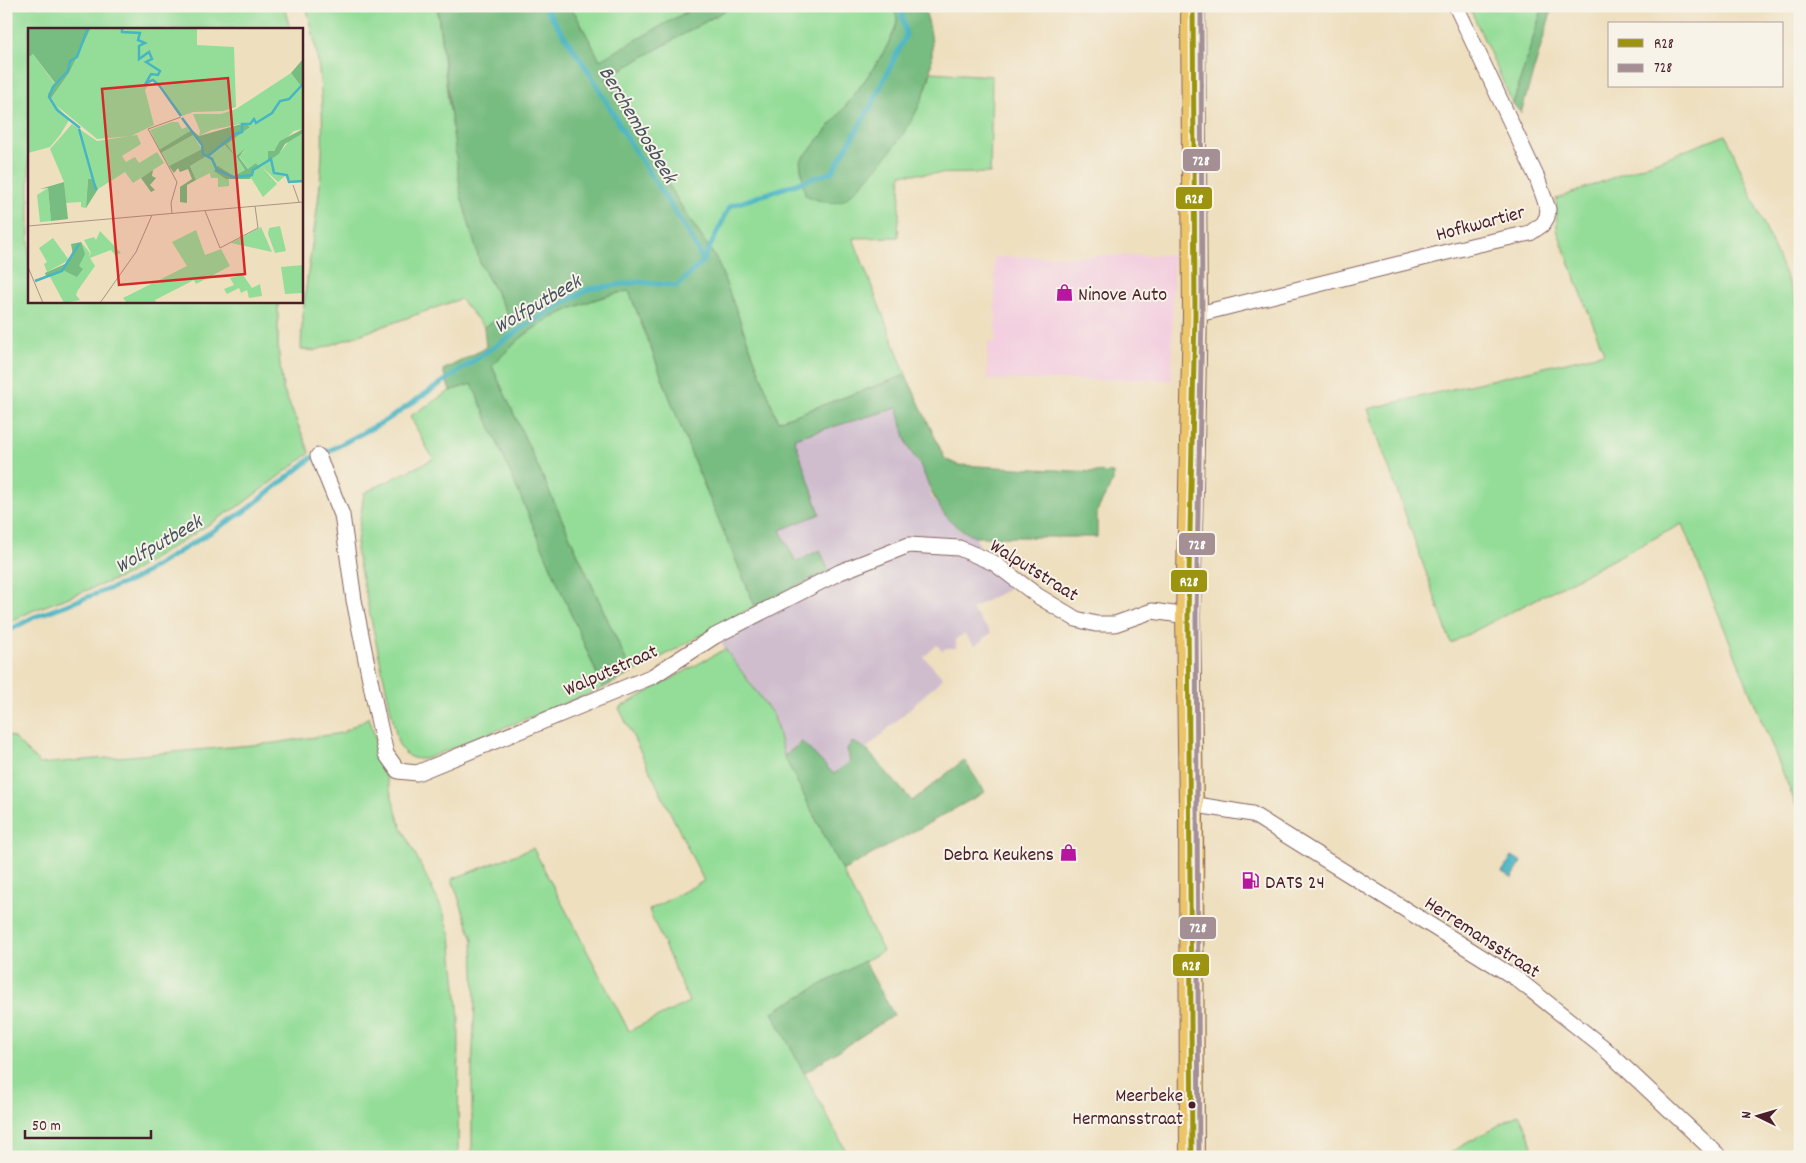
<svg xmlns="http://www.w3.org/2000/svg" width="1806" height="1163" viewBox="0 0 1806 1163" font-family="Dekko,sans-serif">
  <rect width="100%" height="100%" fill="#f7f3e8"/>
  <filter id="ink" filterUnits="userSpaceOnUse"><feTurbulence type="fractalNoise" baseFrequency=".02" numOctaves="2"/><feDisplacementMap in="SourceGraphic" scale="10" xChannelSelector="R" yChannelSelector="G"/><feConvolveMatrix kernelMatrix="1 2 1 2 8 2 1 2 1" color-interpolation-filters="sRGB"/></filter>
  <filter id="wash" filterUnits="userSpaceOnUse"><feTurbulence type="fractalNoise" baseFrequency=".0096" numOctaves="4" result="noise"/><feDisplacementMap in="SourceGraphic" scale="20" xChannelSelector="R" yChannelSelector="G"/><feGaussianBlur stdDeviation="1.12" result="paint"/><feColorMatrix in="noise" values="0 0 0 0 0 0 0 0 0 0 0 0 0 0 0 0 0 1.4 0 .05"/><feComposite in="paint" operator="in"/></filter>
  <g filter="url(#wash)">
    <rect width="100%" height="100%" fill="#eedfbf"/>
    <path fill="#f3cfdf" d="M1173,255L1172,380H987L988,342H996L994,257Z"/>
    <path fill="#cfbdce" d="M898,408L909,449L922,467L932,498L959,529L975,537L983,551L1009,582L1007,590L971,609L991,633L975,646L964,634L956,639V648H946L942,651L937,645L924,657L943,678L866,749L852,742L847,754L850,762L834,774L802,742L784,756L774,716L725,649L714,629L829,571L796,562L780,529L801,463L794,438Z"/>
    <path fill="#94dd98" stroke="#6f7e62" d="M6,6H284L290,29H29V301H278V348L283,389L310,453L242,504L127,575L32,611L6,624Z
      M306,6H437L448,100L480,263L508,315L484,327L460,299L314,351L301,349C302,299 312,251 318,202C326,139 324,67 306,6Z
      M566,6H697L600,61L575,13Z
      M733,6H892C893,9 896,14 897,17C900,44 820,139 800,161L880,164C902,133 922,109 931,72L992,76L990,173L901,174L898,237L853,238L906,375L778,421L717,260L680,204L606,78Z
      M1469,6H1543L1513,104Z
      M1726,135L1800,310V815L1682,524L1451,643L1368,409L1604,353L1557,230L1556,199Z
      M629,291L694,461L755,606L632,673L492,366C503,355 514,343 526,334C554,313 595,297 629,291Z
      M472,383L603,688L425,759C410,759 406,757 398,743L356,550L364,493L433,459L410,416L450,391Z
      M725,649L774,716L784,756L883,951L772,1012L849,1157H472V1068L475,1003L473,940L452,879L533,848L629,1031L689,1002L649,910L704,881L619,708Z
      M369,717L399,821L443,911L451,936L459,1018L458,1157H6V734L14,738L40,764L274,743L342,733Z
      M1519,1114L1527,1130L1535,1157H1442Z"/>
    <path fill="#77bc80" stroke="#606e56" d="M437,6H566L575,13L600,60L697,6H733L606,78L680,204L717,260L778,421L906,375L945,459L958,465L1113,473V481L1097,511V537H975C941,520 936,503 922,469C920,462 913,456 910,450C903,437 902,421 897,408L794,438L820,514L780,530L796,562L820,550L829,571L755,606L694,461L629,291C599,295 551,315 526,334C514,343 503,355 492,366L632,673L603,688L472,384L450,391L443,370L486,348L484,327L508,314L480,263L461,196Z
      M892,6H923C949,70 915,125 873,172C865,180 849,200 839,202C827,205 815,199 805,195L800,161C820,139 900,44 897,17C896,14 893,9 892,6Z
      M1543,6H1553L1521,113L1513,104Z
      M802,742L834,774L850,762L847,748L853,742L866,749L912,801L964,760L985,792L842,871L784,756Z
      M864,961L894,1015L804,1073L772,1012Z"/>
    <path fill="#48b5c3" stroke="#496a77" d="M1512,856L1522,862L1512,878L1502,872Z"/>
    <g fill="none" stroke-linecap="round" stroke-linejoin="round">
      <path stroke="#48b5c3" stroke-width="5" d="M544,6L591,75L630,143L691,237L703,261
        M323,454L387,420L522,328L588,289L639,282L677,286L703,261L730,206L832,172L871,106L906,35L900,6
        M6,632L34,617L133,580L245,511L312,458"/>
    </g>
  </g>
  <g filter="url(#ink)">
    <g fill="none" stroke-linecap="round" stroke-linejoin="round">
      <defs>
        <path id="street" d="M1195,315L1475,245L1530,233L1543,224L1547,217L1548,209L1537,178L1456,6
          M318,456L342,515L354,600L377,714L386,754L398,771L417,773L653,676L715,636L840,572L909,545L959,548L994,563L1038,596L1076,619L1096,624H1115L1152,611L1188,616
          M1191,804L1252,814L1517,979L1604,1048L1720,1157"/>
        <path id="primary" d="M1192,1157L1191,804L1188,616L1195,315L1193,6"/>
      </defs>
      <use href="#street" stroke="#83625f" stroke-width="17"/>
      <use href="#primary" stroke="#83625f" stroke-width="26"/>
      <use href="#street" stroke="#fff" stroke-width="15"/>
      <use href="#primary" stroke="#edc569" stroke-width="24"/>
      <defs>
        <path id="bus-1" d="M1192,1157L1188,616L1195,315L1193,6"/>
        <path id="bus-2" d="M1199,1157L1196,616L1202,315L1201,6"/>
      </defs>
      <use href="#bus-1" stroke="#f7f3e8" stroke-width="9"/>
      <use href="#bus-2" stroke="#f7f3e8" stroke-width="9"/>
      <use href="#bus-1" stroke="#9c940f" stroke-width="5"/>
      <use href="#bus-2" stroke="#a48f95" stroke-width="5"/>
    </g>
  </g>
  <defs>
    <symbol id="shop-bare" viewBox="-9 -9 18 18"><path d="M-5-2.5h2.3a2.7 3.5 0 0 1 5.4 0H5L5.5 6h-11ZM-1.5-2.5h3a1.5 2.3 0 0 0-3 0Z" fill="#b5179e" stroke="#f7f3e8" stroke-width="2.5" paint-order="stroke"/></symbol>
    <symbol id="fuel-bare" viewBox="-9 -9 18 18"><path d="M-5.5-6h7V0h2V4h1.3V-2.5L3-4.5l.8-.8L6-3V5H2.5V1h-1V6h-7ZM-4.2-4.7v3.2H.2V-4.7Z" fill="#b5179e" stroke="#f7f3e8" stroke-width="2.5" paint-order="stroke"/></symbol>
  </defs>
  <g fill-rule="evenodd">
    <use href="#shop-bare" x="1052" y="280" width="25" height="25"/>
    <use href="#shop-bare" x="1056" y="840" width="25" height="25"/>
    <use href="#fuel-bare" x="1238" y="868" width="25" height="25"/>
  </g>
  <circle fill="#4a1f2b" stroke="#f7f3e8" stroke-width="2" cx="1192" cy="1105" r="4.5"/>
  <g text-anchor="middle" stroke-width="4" stroke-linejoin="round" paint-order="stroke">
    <g font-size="19" fill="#4a1f2b" stroke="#f7f3e8" text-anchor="end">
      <text x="1183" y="1101">Meerbeke<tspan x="1183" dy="23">Hermansstraat</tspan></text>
    </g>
    <g font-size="20" fill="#4a1f2b" stroke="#f7f3e8">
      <text transform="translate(1480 222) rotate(-15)" y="7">Hofkwartier</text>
      <text transform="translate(1035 569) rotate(32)" y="7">Walputstraat</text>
      <text transform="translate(610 669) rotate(-24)" y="7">Walputstraat</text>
      <text transform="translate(1483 936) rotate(33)" y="7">Herremansstraat</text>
    </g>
    <g font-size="20" fill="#4a1f2b" stroke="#f7f3e8" text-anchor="start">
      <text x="1078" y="300">Ninove Auto</text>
      <text x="1054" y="860" text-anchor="end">Debra Keukens</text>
      <text x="1265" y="888">DATS 24</text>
    </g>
    <g font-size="21" font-style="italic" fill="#495460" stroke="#f7f3e8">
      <text transform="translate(639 124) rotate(59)" y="7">Berchembosbeek</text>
      <text transform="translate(537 303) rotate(-30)" y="7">Wolfputbeek</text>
      <text transform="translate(158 543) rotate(-30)" y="7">Wolfputbeek</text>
    </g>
  </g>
  <g transform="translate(28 28)">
    <rect width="275" height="275" fill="#eedfbf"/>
    <path d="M63,0H169V17L206,19L208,79L195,83L165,84L154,88L132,56L124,51L117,62L126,97L103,108L69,111L29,78L41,92L32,107L22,119L0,125V30L5,26L27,56L21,64L23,71L41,45ZM263,45L275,61V101L266,103L240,128L241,131L251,126L264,109L275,105V154L261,155L257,148L250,154L234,139L249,156L235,169L223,150L227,142L232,140L228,135L221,142L211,128L218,122L208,128L217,142L206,148L190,138L201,152V158L190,159V150H183L182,145L168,152L162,138L197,117L208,129L199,116L222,99L217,95L183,102L171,108L172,103L165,86H193L208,81ZM144,94H150L154,101L159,99L163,105L131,122L122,102ZM44,96L69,113L109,107L113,116L94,128L98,134L107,129L111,135L129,124L136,135L105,155L97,144L70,161L60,151L58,180L53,179V174L38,175L36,154L22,121ZM165,107L174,121L141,138L133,125ZM20,160L23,193L12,194L9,167ZM252,198L258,223L247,225L240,206L241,200ZM233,199L244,224L203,215ZM168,202L177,227L193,221L202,238L168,256L166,252L127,272L128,275H99L95,270L159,238L144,214ZM72,203L93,225L87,227L83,222L62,230L67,238L50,262L48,267L52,272L36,275L21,247L51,238L53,214L62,225L60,229L63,225L56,212L66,209L68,212ZM25,210L41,232L19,244L16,236L19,234L11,220ZM275,237V265L257,266L253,239ZM215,247L224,260L232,256L234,268L221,270L219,262L213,265L211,260L199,266L196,261L206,257L202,250Z" fill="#94dd98"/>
    <path d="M0,0H63L41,45L22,72L20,66L27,55L5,26L0,30ZM275,31V61L263,45ZM217,95L222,99L199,116L208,129L197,117L162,138L168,152L159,157V175L152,174V159L164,151L160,141L152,144L150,140L146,145L141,138L174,121V118L165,107L133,125L131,122L164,102L171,108ZM275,101V105L257,116L251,126L240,133V123H246L252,113ZM217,121L211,129L220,141L228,135L232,140L227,142L222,151H198L186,143L190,138L206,148L217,142L208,128ZM125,142L124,148L128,150L122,157L127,162L123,164L113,150ZM60,151H65L70,161L58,180ZM36,154L40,191L23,193L20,160L12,161ZM53,214L57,226L51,238L55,241L49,249L35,242L18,248L17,245L37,236L45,227L43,216Z" fill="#77bc80"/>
    <path fill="none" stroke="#48b5c3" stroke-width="2.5" d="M94,0V4L112,5L110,12L117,15L111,18V31L121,24L124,31L118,34L132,43L130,47L123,46L118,55L125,52L131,57L153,88M154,90L174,117L175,126L184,131L189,142L205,149L216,148L224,147L225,142L243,131L246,145L259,147L261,154L275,153M52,100L29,82L21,69L25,59L40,43L42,33L49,29L60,0M51,101L68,162M180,128L207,106L214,104V96H222L226,91L228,95L244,85L252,73L261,71L275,56M7,253L34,243L51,216"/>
    <path fill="none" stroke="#ac9284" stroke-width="1" d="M265,157L271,174M177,183L192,220L230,200L227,178M144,185L143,175L149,154L120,101L153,89M0,198L275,174M0,239L15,275M72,275L108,224L124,187"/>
    <path fill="#d62828" fill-opacity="0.15" stroke="#d62828" stroke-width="2.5" d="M200,50L217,246L91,257L74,61Z"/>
    <rect width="275" height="275" fill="none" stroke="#4a1f2b" stroke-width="2.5"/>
  </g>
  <g stroke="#f7f3e8" stroke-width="2">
    <rect x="1182" y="148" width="39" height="24" rx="5" fill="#a48f95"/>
    <rect x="1175" y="186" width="38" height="24" rx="5" fill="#9c940f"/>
    <rect x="1178" y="532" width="38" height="24" rx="5" fill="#a48f95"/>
    <rect x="1170" y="569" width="38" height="24" rx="5" fill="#9c940f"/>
    <rect x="1179" y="916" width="38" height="24" rx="5" fill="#a48f95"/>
    <rect x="1172" y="953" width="38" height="24" rx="5" fill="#9c940f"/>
  </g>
  <g font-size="14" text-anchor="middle" font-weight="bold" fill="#fff">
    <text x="1201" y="165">728</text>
    <text x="1194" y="203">R28</text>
    <text x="1197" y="549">728</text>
    <text x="1189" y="586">R28</text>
    <text x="1198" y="932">728</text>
    <text x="1191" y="970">R28</text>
  </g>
  <rect width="1806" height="1163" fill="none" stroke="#f7f3e8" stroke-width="25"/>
  <rect x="1608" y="22" width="175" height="65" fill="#f7f3e8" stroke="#b29e9c"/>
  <rect x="1618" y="39" width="25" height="8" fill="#9c940f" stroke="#b29e9c"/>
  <text x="1654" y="48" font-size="15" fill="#4a1f2b">R28</text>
  <rect x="1618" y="64" width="25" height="8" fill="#a48f95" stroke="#b29e9c"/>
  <text x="1654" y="72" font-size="15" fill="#4a1f2b">728</text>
  <g transform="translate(1758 1116) rotate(275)" stroke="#f7f3e8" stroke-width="4" paint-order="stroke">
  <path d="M0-4L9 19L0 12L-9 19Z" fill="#4a1f2b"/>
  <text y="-8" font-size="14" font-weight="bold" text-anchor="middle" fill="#4a1f2b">N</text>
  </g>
  <path d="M25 1130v8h126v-8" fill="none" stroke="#4a1f2b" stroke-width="2.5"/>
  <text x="32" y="1130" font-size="15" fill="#4a1f2b" stroke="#f7f3e8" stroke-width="4" paint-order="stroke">50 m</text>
</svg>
